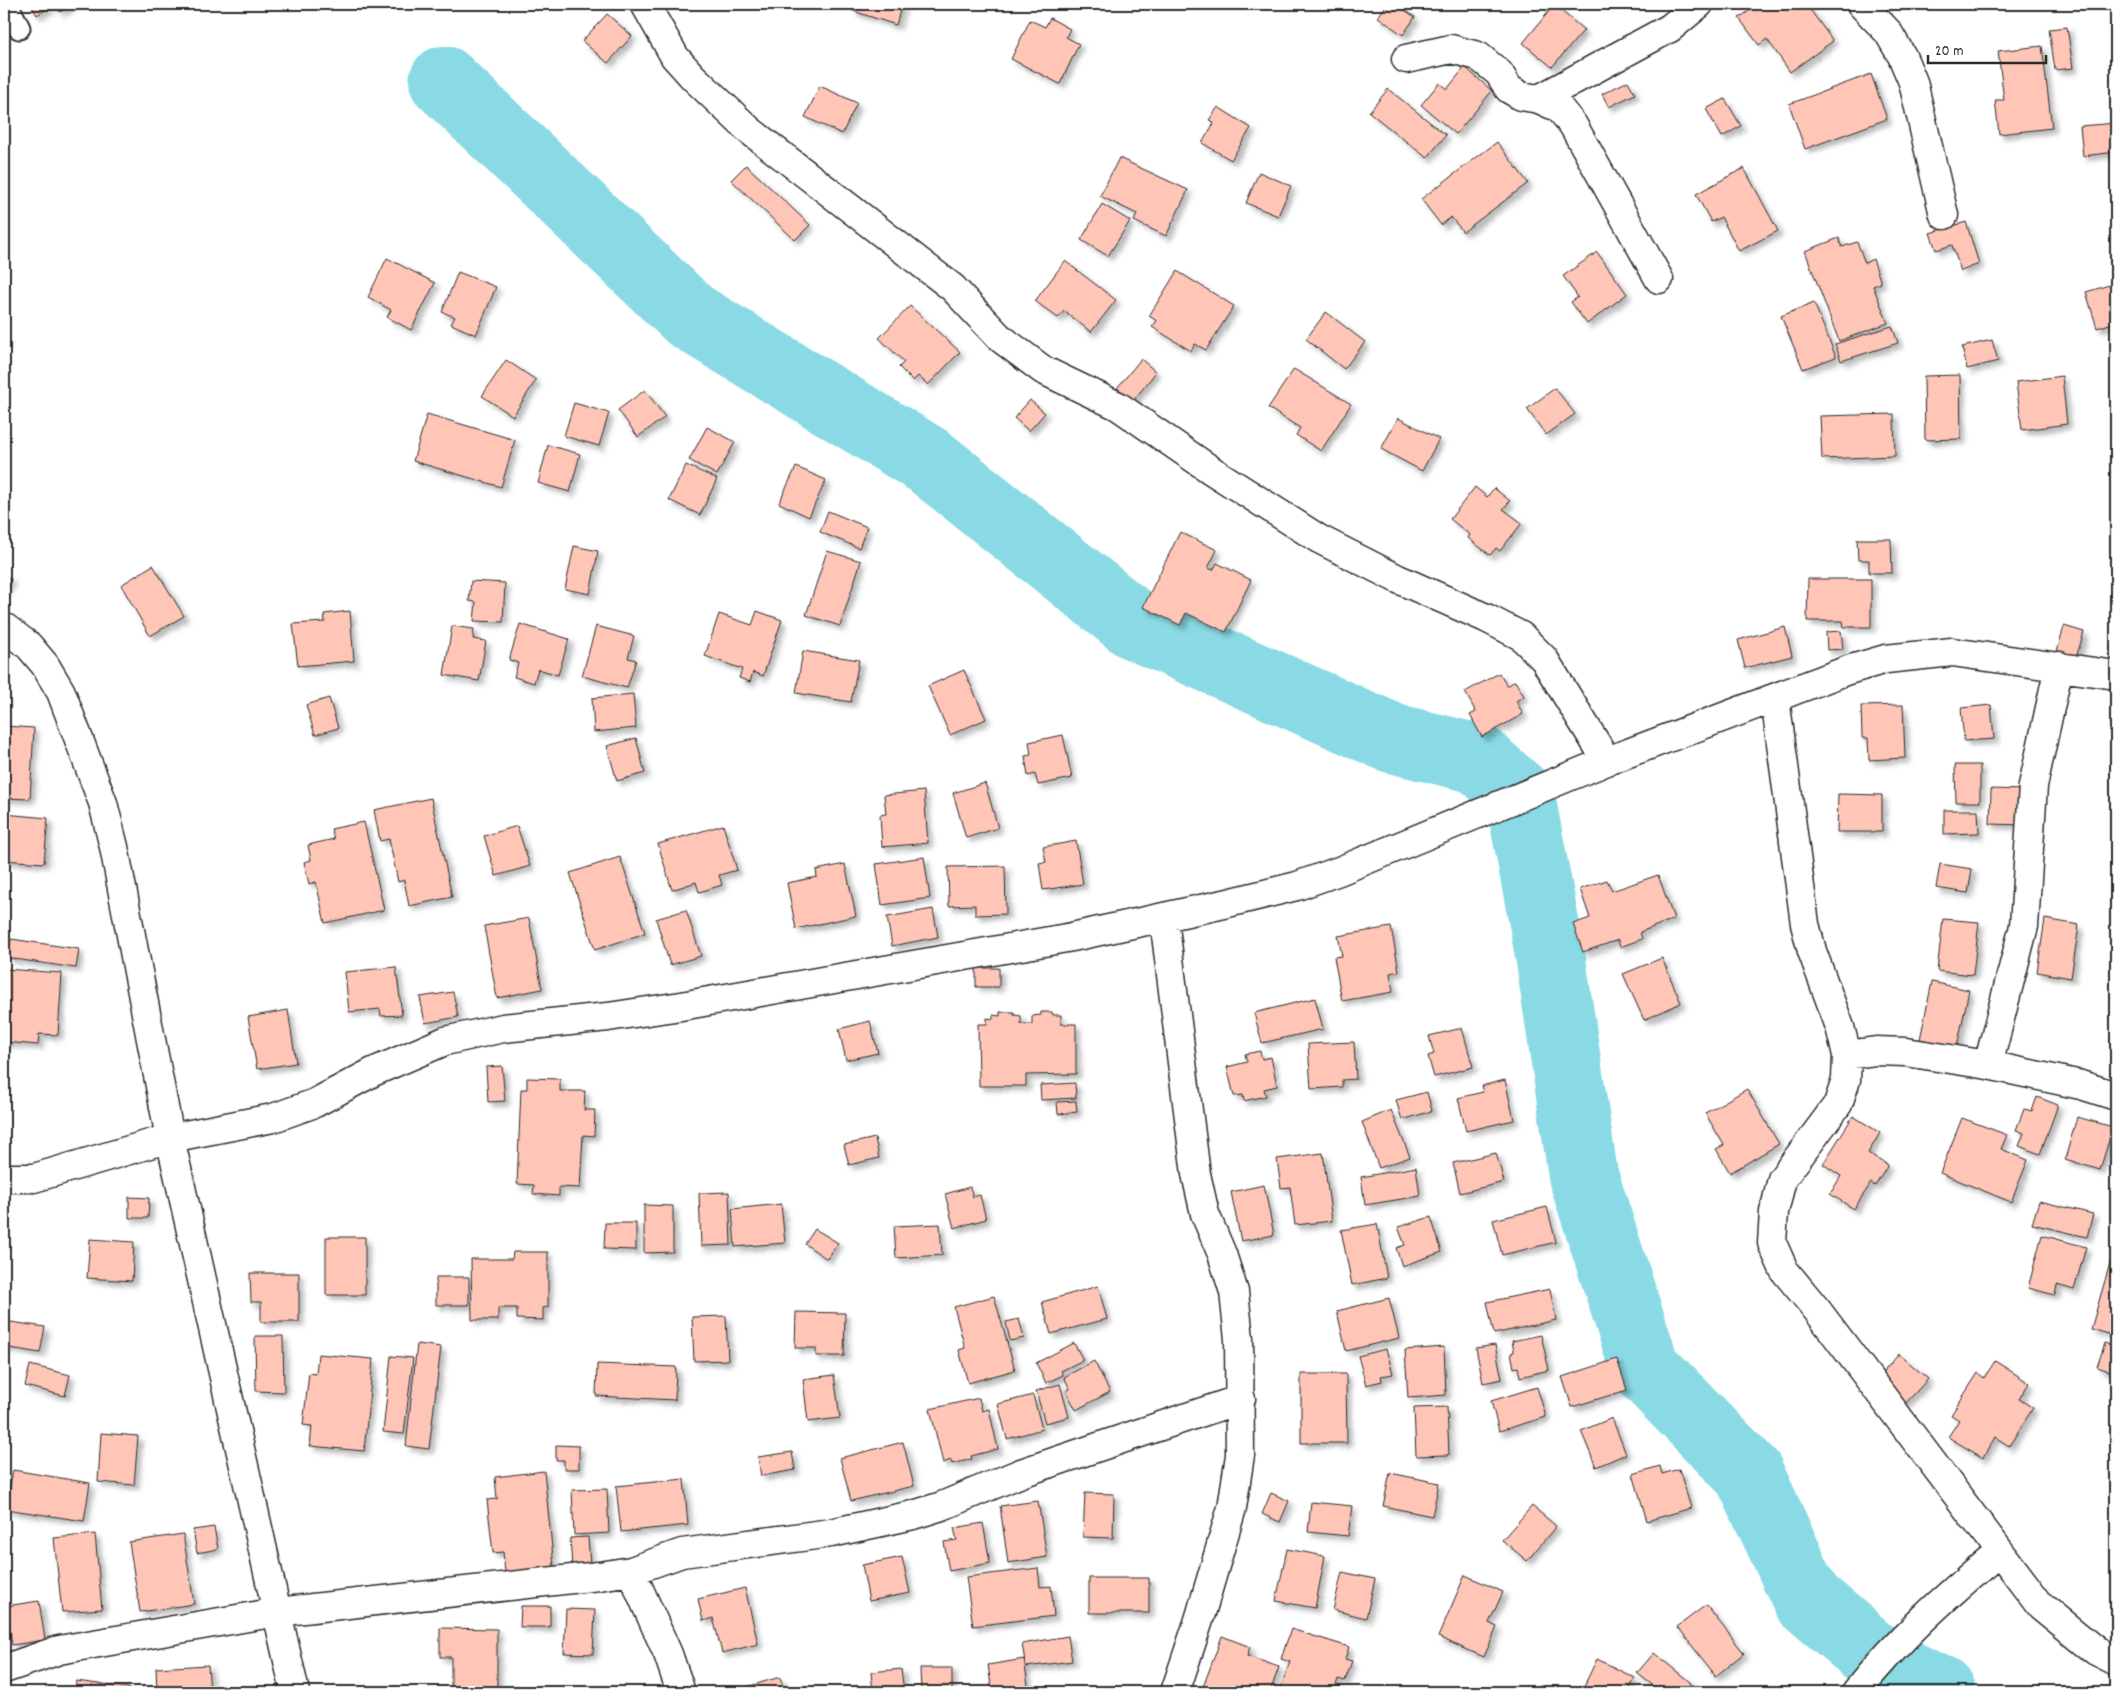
<svg xmlns="http://www.w3.org/2000/svg" width="2120" height="1696" viewBox="0 0 2120 1696" font-family="Dekko,sans-serif">
  <defs>
    <filter id="shadow"><feDropShadow dx="4.5" dy="4.5" stdDeviation="2.5" flood-color="#0004"/></filter>
  </defs>
  <rect width="100%" height="100%" fill="#fff"/>
  <filter id="ink" filterUnits="userSpaceOnUse"><feTurbulence type="fractalNoise" baseFrequency=".02" numOctaves="2"/><feDisplacementMap in="SourceGraphic" scale="10" xChannelSelector="R" yChannelSelector="G"/><feConvolveMatrix kernelMatrix="1 2 1 2 8 2 1 2 1" color-interpolation-filters="sRGB"/></filter>
  <g filter="url(#ink)">
    <g fill="none" stroke-linecap="round" stroke-linejoin="round">
      <path stroke="#89dae4" stroke-width="70" d="M444,81L690,316L929,461L1135,625L1392,738L1478,759L1520,796L1550,954L1583,1175L1645,1368L1749,1474L1807,1599L1881,1662L1941,1692"/>
    </g>
    <path fill="#ffc5b7" stroke="#2b2b2b" filter="url(#shadow)" d="M30,4H74L60,12L55,4L37,15Z
      M855,4H902L896,25L853,11Z
      M1387,4H1396L1415,17L1403,35L1378,17Z
      M1759,4H1806L1833,41L1790,72L1767,39L1759,45L1739,18Z
      M1554,5L1584,30L1552,67L1523,43Z
      M607,14L632,36L608,63L582,41Z
      M1050,18L1070,29L1066,37L1079,44L1060,84L1011,59L1030,20L1045,27Z
      M2067,27L2073,68L2055,70L2049,29Z
      M2042,46L2052,128L1999,134L1995,100H2004L1998,51Z
      M1465,67L1492,91L1456,134L1421,105L1439,83L1447,89Z
      M1871,74L1887,119L1805,149L1789,104Z
      M1628,81L1635,94L1609,107L1602,94Z
      M820,86L857,103L842,134L805,117Z
      M1388,89L1446,135L1427,158L1369,112Z
      M1725,99L1741,126L1722,137L1706,109Z
      M1218,107L1251,128L1231,160L1202,143L1214,123L1209,120Z
      M2116,123V152L2083,156L2080,126Z
      M1497,142L1528,183L1463,232L1451,217L1441,225L1421,199Z
      M1119,158L1188,190L1166,236L1134,221L1137,214L1100,196Z
      M746,165L810,225L795,240L731,180Z
      M1744,168L1778,231L1739,251L1721,217L1711,222L1696,194Z
      M1259,172L1291,186L1278,216L1246,203Z
      M1102,204L1130,221L1108,256L1081,240Z
      M1966,222L1979,264L1961,271L1952,245L1936,250L1930,233Z
      M1839,238L1842,247L1857,242L1865,263L1873,259L1881,283L1873,286L1888,323L1839,341L1805,251Z
      M1597,252L1627,294L1587,324L1571,302L1578,297L1563,276Z
      M387,258L435,283L411,330L387,317L391,310L368,297Z
      M1065,261L1116,300L1091,332L1064,311L1058,318L1035,301Z
      M1177,271L1234,306L1206,350L1195,344L1191,351L1152,327L1157,321L1149,316Z
      M458,272L496,287L476,335L451,324L455,317L442,312Z
      M2116,283V322L2097,328L2086,292Z
      M1814,303L1836,357L1803,369L1781,316Z
      M910,306L960,352L928,385L918,376L913,381L899,367L904,362L879,338Z
      M1326,312L1365,342L1344,369L1306,339Z
      M1892,326L1898,343L1841,361L1835,344Z
      M1992,340L1998,361L1967,369L1962,347Z
      M1141,359L1156,372L1133,401L1117,388Z
      M506,360L536,380L513,416L482,396Z
      M1294,369L1351,404L1321,451L1296,435L1300,428L1268,408Z
      M1960,375L1961,439L1925,440L1924,376Z
      M2062,376L2067,424L2022,430L2016,382Z
      M1555,388L1575,414L1546,435L1527,409Z
      M645,390L665,417L638,437L618,410Z
      M1030,400L1045,413L1029,431L1014,418Z
      M574,403L609,413L599,446L564,436Z
      M427,414L515,440L501,487L413,461Z
      M1894,414L1895,456L1822,459L1820,416Z
      M1398,418L1439,439L1422,471L1381,449Z
      M707,427L735,442L717,475L689,460Z
      M548,445L580,454L570,492L538,483Z
      M686,465L717,479L700,515L669,500Z
      M796,467L826,480L809,517L779,503Z
      M1475,487L1487,497L1494,488L1510,501L1503,509L1522,523L1500,551L1496,548L1490,555L1468,538L1470,535L1450,519Z
      M828,511L867,527L859,548L820,532Z
      M1180,532L1217,550L1208,568L1213,570L1217,563L1251,580L1226,632L1186,613L1180,625L1143,607Z
      M1857,539H1891L1892,573H1869V560H1858Z
      M574,546L598,551L590,594L565,589Z
      M827,551L861,561L840,626L806,615Z
      M153,565L184,616L150,636L121,585Z
      M4,576L11,579L5,593H4Z
      M1808,579H1871V627H1844L1843,621H1807Z
      M471,581L505,583L503,622L474,621L476,602L469,601Z
      M350,611L354,661L298,666L293,624L325,622L324,614Z
      M757,611L782,620L763,676L753,672L750,682L739,678L742,669L705,656L719,614L752,625Z
      M520,624L569,639L558,675L538,669L534,683L514,677L518,663L509,660Z
      M452,626L474,629L473,639L486,641L479,681L444,675Z
      M596,626L634,636L628,658L636,660L627,688L582,676Z
      M2064,626L2084,632L2075,661L2056,655Z
      M1785,627L1792,656L1745,668L1738,640Z
      M1841,631L1843,649L1827,650L1826,632Z
      M803,651L859,660L851,702L796,693Z
      M964,670L986,719L950,735L928,686Z
      M1499,673L1507,686L1515,681L1524,696L1516,701L1523,714L1482,737L1470,715L1476,712L1465,692Z
      M633,694L636,728L594,732L592,698Z
      M329,698L338,728L315,735L306,705Z
      M1903,705L1905,758L1869,760L1868,738H1862L1861,706Z
      M1991,705L1994,739L1964,741L1961,708Z
      M4,726L34,728L30,799L4,798Z
      M1063,735L1072,778L1038,785L1035,774L1028,776L1025,756L1031,755L1029,742Z
      M636,738L645,773L617,781L607,746Z
      M1955,765H1980V802H1956Z
      M985,783L998,828L966,838L953,793Z
      M1991,789L2025,790L2024,825L1990,824Z
      M924,791L928,843L882,847L880,815L886,814L884,795Z
      M1838,794L1882,795V832H1837Z
      M431,798L452,897L409,906L404,880L398,882L389,839L380,841L374,810Z
      M1944,810H1978L1979,833L1944,834Z
      M4,814L48,818L44,863L4,860Z
      M364,822L384,910L325,923L316,882L309,884L304,862L311,860L308,845L334,839L331,829Z
      M723,825L737,870L719,875L722,885L699,892L696,882L672,890L658,844Z
      M517,826L530,866L496,876L484,836Z
      M1076,841L1083,884L1043,890L1039,863L1046,862L1043,847Z
      M620,857L645,933L595,950L570,873Z
      M924,857L930,898L882,905L876,864Z
      M845,864L856,916L796,929L787,883L817,877L816,870Z
      M1940,864L1972,869L1968,893L1936,888Z
      M1005,866L1006,914L975,915V905L949,906L948,867Z
      M1658,875L1674,919L1640,932L1642,939L1620,947L1618,940L1583,952L1573,924L1590,918L1580,889L1607,880L1612,891Z
      M933,909L938,937L892,946L887,917Z
      M686,910L701,956L670,965L656,919Z
      M529,918L542,989L497,998L484,926Z
      M1943,919L1979,922L1973,975L1937,971Z
      M2045,919L2079,925L2071,978L2037,972Z
      M1391,927L1399,971L1390,973L1393,992L1342,1001L1334,957L1342,956L1338,936Z
      M11,939L79,949L76,968L8,958Z
      M1662,958L1681,1003L1644,1020L1623,974Z
      M396,967L402,1015L381,1016L380,1009L349,1012L345,972Z
      M976,968H999V987H976Z
      M4,969L62,973L58,1035L39,1034L38,1045L4,1042Z
      M1932,982L1969,990L1956,1052L1919,1044Z
      M453,992L458,1017L425,1023L420,997Z
      M1315,998L1323,1029L1262,1043L1254,1013Z
      M288,1010L296,1063L257,1069L248,1017Z
      M1000,1012H1014V1015L1021,1016V1024H1032V1016L1041,1015V1012H1052L1053,1015H1061V1024H1076V1074L1026,1075V1086H979L978,1024H987V1018L993,1019V1015L1000,1016Z
      M870,1021L878,1053L846,1060L839,1029Z
      M1462,1028L1473,1067L1434,1077L1428,1056L1434,1054L1429,1036Z
      M1354,1042L1356,1079L1342,1080V1087L1311,1089L1308,1044Z
      M1260,1051L1262,1059L1271,1057L1277,1086L1264,1089L1266,1096L1244,1101L1243,1095L1234,1096L1227,1067L1247,1062L1245,1054Z
      M502,1066L505,1101L488,1102L486,1067Z
      M527,1078L560,1079V1091H585L584,1110H595L594,1136L583,1135L580,1188L559,1187V1196L533,1194L534,1185L517,1184L521,1089H527Z
      M1505,1080L1514,1120L1466,1131L1458,1098L1483,1092L1481,1086Z
      M1075,1083L1076,1098L1041,1100L1040,1085Z
      M1747,1089L1779,1144L1730,1173L1716,1149L1724,1145L1705,1113Z
      M1427,1092L1432,1111L1402,1120L1396,1100Z
      M2037,1097L2058,1105L2040,1154L2019,1146L2024,1133L2016,1130L2024,1109L2032,1111Z
      M1076,1101L1077,1112L1058,1114L1057,1102Z
      M1391,1110L1410,1157L1379,1168L1362,1122Z
      M1853,1116L1880,1133L1868,1153L1888,1165L1875,1186L1871,1183L1854,1209L1830,1194L1841,1176L1823,1164Z
      M2077,1117L2113,1127L2100,1170L2065,1159Z
      M1962,1118L2007,1135L2001,1149L2028,1160L2011,1202L1940,1173Z
      M875,1138L879,1158L849,1165L844,1145Z
      M1323,1153L1332,1221L1295,1225L1290,1187L1281,1188L1277,1159Z
      M1496,1153L1504,1182L1460,1193L1453,1163Z
      M1416,1167L1420,1196L1365,1205L1361,1177Z
      M1264,1185L1274,1235L1241,1241L1231,1192Z
      M970,1187L973,1197L980,1195L986,1219L954,1228L945,1194Z
      M729,1192L731,1245L701,1246L699,1193Z
      M129,1197L149,1198L148,1218H129Z
      M2039,1201L2093,1214L2087,1237L2032,1224Z
      M781,1204L785,1243L735,1247L732,1209Z
      M644,1205L673,1206V1252L644,1253Z
      M1547,1207L1556,1242L1502,1255L1493,1220Z
      M1431,1217L1442,1252L1402,1266L1396,1248L1405,1245L1398,1227Z
      M605,1223H636V1250L604,1249Z
      M940,1224L942,1255L896,1258L894,1226Z
      M1377,1224L1387,1278L1352,1285L1341,1230Z
      M815,1229L838,1243L827,1259L805,1244Z
      M2042,1235L2086,1247L2074,1290L2057,1285L2055,1295L2028,1288Z
      M326,1237H365V1295H326Z
      M90,1239L134,1242L132,1281L87,1278Z
      M513,1252H548V1307L543,1308V1320L517,1319V1308H498V1320H472L471,1259H512Z
      M2112,1256L2116,1257V1336L2091,1329Z
      M250,1273H299V1322H261V1302H251Z
      M436,1277H469V1305H436Z
      M1098,1286L1107,1319L1051,1334L1042,1302Z
      M1550,1289L1556,1320L1494,1334L1487,1302Z
      M994,1296L1015,1370L968,1383L959,1350L965,1348L954,1307Z
      M1389,1298L1399,1338L1346,1351L1337,1311Z
      M796,1312L845,1313L844,1356H816V1348H795Z
      M726,1316L728,1360L694,1361L692,1317Z
      M1019,1319L1024,1338L1010,1341L1006,1322Z
      M4,1321L45,1327L40,1353L4,1347Z
      M1541,1335L1549,1370L1520,1377L1518,1367L1514,1368L1511,1353L1514,1352L1512,1341Z
      M255,1336H283L284,1392L256,1391Z
      M1074,1343L1083,1360L1061,1371L1063,1375L1046,1383L1036,1363Z
      M2105,1343L2116,1347V1373L2097,1367Z
      M417,1344L441,1347L429,1449L406,1446Z
      M1495,1345L1502,1379L1483,1383L1476,1348Z
      M1444,1347L1446,1395L1408,1398L1405,1350Z
      M1386,1349L1393,1374L1381,1376L1382,1381L1366,1385L1358,1356Z
      M318,1354L373,1359L364,1451L310,1446L312,1426L303,1425L309,1373L316,1374Z
      M1899,1354L1928,1379L1904,1405L1876,1380Z
      M391,1356L413,1358L404,1434L383,1432Z
      M1617,1359L1627,1390L1572,1407L1562,1377Z
      M1094,1361L1110,1392L1076,1410L1066,1391L1070,1389L1064,1377Z
      M1995,1361L2029,1383L2019,1399L2033,1408L2009,1446L1995,1437L1983,1458L1948,1437L1959,1420L1951,1415L1978,1373L1984,1378Z
      M597,1364L676,1367L675,1400L596,1396Z
      M30,1365L70,1375L65,1396L25,1386Z
      M1301,1374H1346L1347,1443H1301Z
      M834,1375L840,1418L808,1422L803,1379Z
      M1060,1384L1069,1417L1045,1423L1036,1391Z
      M1537,1387L1546,1417L1499,1431L1491,1401Z
      M1033,1395L1042,1429L1007,1439L998,1404Z
      M979,1398L982,1411L989,1409L998,1449L971,1456L972,1459L952,1464L951,1460L943,1463L930,1409Z
      M1447,1407L1449,1455L1416,1456L1414,1408Z
      M1612,1418L1626,1454L1596,1467L1581,1431Z
      M101,1433L138,1436L134,1485L98,1482Z
      M903,1442L914,1486L851,1501L840,1458Z
      M556,1445L579,1446V1469H564V1460H556Z
      M792,1452L795,1470L761,1476L758,1457Z
      M1660,1466L1662,1474L1679,1469L1691,1508L1647,1521L1633,1474Z
      M13,1470L90,1483L84,1521L6,1509Z
      M544,1471L554,1567L505,1573L503,1552L493,1553L487,1500L497,1499L495,1477Z
      M1390,1473L1439,1483L1432,1516L1383,1506Z
      M684,1479L688,1525L621,1532L616,1486Z
      M607,1489L609,1533L574,1535L572,1490Z
      M1085,1493L1114,1494L1113,1538L1083,1537Z
      M1271,1493L1289,1501L1280,1522L1262,1514Z
      M1038,1501L1047,1557L1008,1563L1000,1506Z
      M1311,1502L1352,1506L1348,1536L1308,1532Z
      M1532,1506L1556,1526L1527,1561L1502,1540Z
      M983,1523L990,1563L949,1571L944,1542L957,1540L954,1528Z
      M214,1527L218,1549L197,1553L193,1530Z
      M95,1534L102,1609L62,1612L54,1538Z
      M183,1534L194,1604L140,1612L129,1542Z
      M588,1537L590,1565L572,1566L570,1538Z
      M1287,1549L1325,1556L1315,1608L1276,1601Z
      M902,1557L910,1593L869,1601L862,1565Z
      M1038,1568L1040,1587L1051,1586L1054,1616L973,1626L966,1577Z
      M1342,1572L1375,1579L1366,1618L1333,1610Z
      M1465,1575L1503,1592L1489,1623L1497,1627L1484,1657L1438,1637Z
      M1089,1578H1149V1613H1089Z
      M745,1588L758,1644L722,1653L713,1618L703,1621L698,1599Z
      M39,1601L45,1640L12,1645L6,1606Z
      M1706,1605L1744,1653L1716,1676L1677,1627Z
      M521,1606H550V1627H520Z
      M566,1609L595,1610L593,1654L564,1653Z
      M440,1628L497,1629V1692H451V1657H440Z
      M1291,1629L1349,1647L1345,1659L1352,1661L1345,1681L1338,1679L1334,1692H1279L1290,1662L1281,1659Z
      M1068,1636L1072,1661L1026,1667L1022,1644Z
      M1222,1636L1250,1647L1247,1656L1279,1667L1270,1692H1218L1203,1687Z
      M1654,1653L1691,1683L1683,1692H1661L1637,1673Z
      M1024,1659L1029,1692H992L988,1665Z
      M1597,1659L1635,1678L1628,1692H1581Z
      M208,1665L210,1692H157L156,1668Z
      M920,1668H952V1692H921Z
      M901,1669L904,1692H873L871,1672Z
      M780,1677L785,1692H744L743,1688Z
      M76,1681L129,1688L128,1692H75Z
      M651,1689V1692H597V1691Z"/>
    <g fill="none" stroke-linecap="round" stroke-linejoin="round">
      <defs>
        <path id="service" d="M7,4L19,28"/>
        <path id="minor" d="M645,4L675,57L693,77L749,130L953,288L999,337L1043,370L1118,406L1211,470L1319,539L1398,579L1486,618L1521,636L1544,659L1607,761
          M1861,4L1888,32L1902,56L1913,82L1944,215
          M1406,59L1451,49L1478,56L1499,73L1509,89L1521,96L1539,99L1559,108L1573,125L1659,279
          M1539,99L1670,28L1699,4
          M4,627L29,646L45,665L61,692L103,803L114,847L170,1138L273,1118L315,1103L373,1072L445,1041L503,1028L608,1017L681,1006L1072,937L1224,904L1297,886L1339,871L1607,761L1848,670L1886,659L1952,652L2116,675
          M1775,698L1805,924L1812,951L1840,1027L1847,1055L1846,1080L1838,1104L1782,1179L1774,1212L1772,1243L1784,1270L1817,1310L2041,1606L2096,1651L2116,1661
          M1164,919L1196,1174L1205,1214L1222,1254L1234,1292L1239,1339L1240,1455L1232,1508L1199,1620L1175,1692
          M1847,1055L1876,1051L1906,1052L1988,1065L2081,1085L2116,1096
          M1988,1065L2024,926L2033,786L2059,666
          M631,1571L668,1654L681,1692
          M4,1669L59,1650L277,1612L599,1576L631,1571L682,1553L831,1533L913,1515L942,1506L1021,1473L1241,1399
          M1856,1692C1898,1639 1947,1595 1999,1552"/>
        <path id="tertiary" d="M4,1178H34L170,1138L295,1692"/>
      </defs>
      <use href="#service" stroke="#2b2b2b" stroke-width="25"/>
      <use href="#minor" stroke="#2b2b2b" stroke-width="31"/>
      <use href="#tertiary" stroke="#2b2b2b" stroke-width="31"/>
      <use href="#service" stroke="#fff" stroke-width="21"/>
      <use href="#minor" stroke="#fff" stroke-width="28"/>
      <use href="#tertiary" stroke="#fff" stroke-width="28"/>
    </g>
  </g>
  <rect width="2120" height="1696" fill="none" stroke="#fff" stroke-width="20"/>
  <rect x="10" y="10" width="2100" height="1676" fill="none" stroke="#2b2b2b" stroke-width="2" filter="url(#ink)"/>
  <path d="M1928 55v8h118v-8" fill="none" stroke="#2b2b2b" stroke-width="2.5"/>
  <text x="1935" y="55" font-size="15" fill="#2b2b2b" stroke="#ffffff" stroke-width="4" paint-order="stroke">20 m</text>
</svg>
